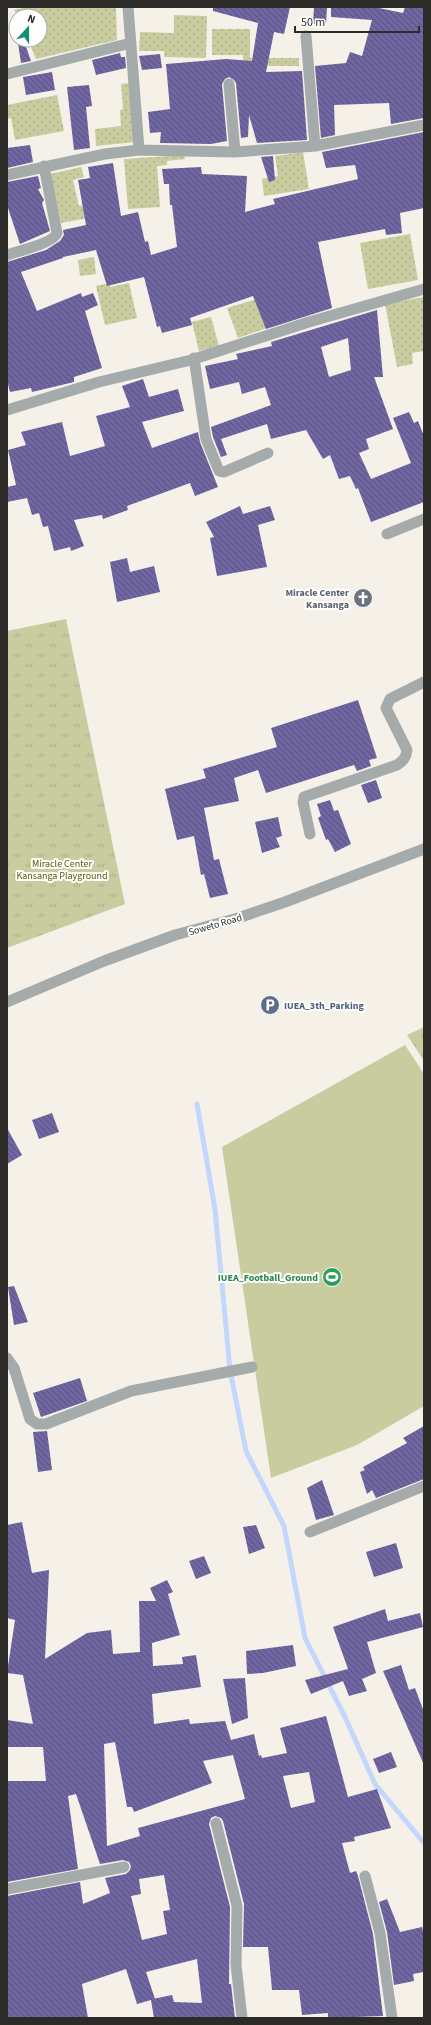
<svg xmlns="http://www.w3.org/2000/svg" width="431" height="2025" viewBox="0 0 431 2025" font-family="'Source Sans 3',sans-serif">
  <defs>
    <pattern id="grass-dots" width="8" height="8" patternUnits="userSpaceOnUse"><rect width="8" height="8" fill="#c9cc9f"/><path d="M2 2h.1M6 6h.1" fill="none" stroke="#adaf89" stroke-width="1.8" stroke-linecap="round"/></pattern>
    <pattern id="park-tufts" width="24" height="20" patternUnits="userSpaceOnUse"><rect width="24" height="20" fill="#c9cc9f"/><path d="M3 7l-1-3M5 7V3M7 7l1-3M15 17l-1-3M17 17v-4M19 17l1-3" fill="none" stroke="#adaf89"/></pattern>
    <pattern id="building-back-hatch" width="6" height="6" patternUnits="userSpaceOnUse"><rect width="6" height="6" fill="#7066a2"/><path d="M-1 5l2 2M0 0l6 6M5-1l2 2" fill="none" stroke="#57507c"/></pattern>
  </defs>
  <rect width="100%" height="100%" fill="#f5f1e9"/>
  <path fill="url(#grass-dots)" d="M26,7H116L117,40L36,59L28,40H40V16H17L14,10Z
    M174,15L207,16L206,58L164,57V51H139L140,32L174,33Z
    M212,29H250V58H299V66H263L243,63V55H212Z
    M129,83L135,142L96,146L95,129L121,126L120,110L123,109L121,84Z
    M57,95L64,131L15,140L11,118L7,119V105Z
    M303,152L309,189L264,196L262,179L278,176L275,156Z
    M184,155L185,159L167,161V165L157,166L160,207L128,209L124,159Z
    M81,167L84,177L73,180L79,206L85,205L88,218L61,223L50,174Z
    M410,234L418,280L368,289L360,243Z
    M94,257L96,274L80,276L78,260Z
    M109,283L110,287L129,283L137,318L105,325L96,286Z
    M424,297V351L412,353L413,364L397,367L385,304Z
    M260,298L270,327L238,338L227,308Z
    M211,317L219,346L199,351L192,322Z"/>
  <path fill="url(#park-tufts)" d="M66,619L125,904L7,948V631Z
    M424,1027V1061L407,1035Z"/>
  <path fill="#c9cc9f" d="M405,1045L424,1074V1406L357,1445L271,1478L222,1147Z"/>
  <g fill="none" stroke-linecap="round" stroke-linejoin="round">
    <path stroke="#c2d7fb" stroke-width="5" d="M197,1104L215,1209L230,1370L246,1451L284,1526L305,1638L345,1717L375,1784L424,1843"/>
  </g>
  <path fill="url(#building-back-hatch)" fill-rule="evenodd" d="M213,7H290L284,34L274,32L266,72L302,71L307,140L257,143L249,115L248,137L241,138L236,83L234,80L229,77L225,79L222,84L227,141L211,144L160,143L161,132L150,133L148,112L170,109L166,64L226,59L252,61L258,23L213,11Z
    M314,7H327L326,24H313Z
    M331,7H374L403,13L405,7H424V118L391,124L389,103L334,105L335,135L321,138L315,66L346,63L350,52L362,56L372,20L331,17Z
    M24,41L31,61L21,63L18,43Z
    M120,53L121,57H125L126,68L96,75L92,60Z
    M160,54L162,68L142,70L139,56Z
    M52,72L55,90L26,95L23,77Z
    M89,85L92,106L86,107L90,148L74,150L67,87Z
    M424,132V208L400,213L402,233L386,235L385,229L318,242L332,308L266,329L253,296L190,318L192,325L162,333L160,326L157,327L144,277L107,286L96,250L63,257V258L21,272L37,311L81,293L82,297L93,293L98,305L85,311L102,368L74,377V382L32,392L31,388L10,392L7,380V262L46,250L60,241L64,235L63,230L86,225L78,180L90,178L88,167L113,163L121,216L138,212L145,242L148,241L151,255L177,247L172,205H170L169,184H164L162,169L201,167L202,174L247,176L245,212L275,204L273,199L358,179L355,165L326,168L322,152Z
    M30,145L33,162L7,168V148Z
    M273,156L275,180L269,182L261,157Z
    M38,176L41,188L38,189L44,200L42,203L50,231L20,244L7,205V182Z
    M377,310L383,377H374L393,429L366,439L369,449L359,453L371,479L411,463L393,418L409,412L414,423L418,421L424,436V502L371,522L358,488L356,489L350,476L339,479L330,455L323,459L306,430L271,439L267,424L221,439L227,455L221,457L213,437L211,427L271,405L265,387L242,394L239,382L210,389L205,366L238,359L236,354L272,346L271,342ZM348,338L351,370L329,377L321,347Z
    M143,379L149,397L178,389L184,411L142,422L152,448L198,432L200,442L218,487L195,496L190,483L127,506L128,510L103,519L102,515L74,520L84,546L71,551L70,547L54,551L48,526L43,527L39,513L32,515L27,498L7,502V487L16,485L8,450L26,445L21,432L62,422L70,456L105,446L96,416L130,407L122,386Z
    M240,506L243,514L270,506L275,520L258,525L267,567L217,576L210,538L214,537L206,522Z
    M127,558L130,572L154,566L160,592L117,602L110,562Z
    M358,700L377,758L369,760L371,766L357,771L354,765L266,793L258,770L234,778L239,801L204,808L214,860L219,859L228,894L210,898L204,874L201,875L194,836L177,840L165,789L206,778L203,769L277,747L271,728Z
    M376,780L382,798L368,803L361,785Z
    M330,800L334,811L338,810L351,844L335,852L328,839L326,840L318,818L321,816L317,804Z
    M278,817L282,836L276,838L280,847L262,853L255,822Z
    M52,1113L59,1132L39,1139L32,1120Z
    M7,1128L22,1155L7,1164Z
    M14,1286L28,1322L14,1325L8,1287Z
    M80,1378L87,1401L41,1417L33,1393Z
    M424,1426V1479L376,1498L372,1490L367,1494L360,1472L365,1470L363,1467L407,1443L403,1438Z
    M47,1431L52,1470L38,1472L33,1432Z
    M322,1480L334,1515L316,1520L307,1488Z
    M22,1522L32,1573L49,1570L45,1659L87,1633L111,1630L113,1654L140,1652L139,1601H156L150,1588L167,1580L173,1592L168,1594L180,1635L152,1643L153,1666L183,1664L182,1657L196,1655L201,1687L152,1694L154,1724L189,1719L190,1724L225,1721L231,1740L254,1734L259,1756L261,1755L262,1758L287,1753L280,1728L326,1716L348,1797L377,1789L391,1828L354,1837L355,1841L342,1843L350,1873L356,1871L358,1876L373,1934L383,2016L328,2018V2013L302,2015L299,1990H272L268,1947H243L244,1904L223,1821L221,1818L215,1816L211,1818L209,1824L230,1907L229,1984H231L235,2018H154L151,2000L137,2004L126,1969L82,1984L88,2018H7V1896L80,1882L83,1904L110,1893L105,1878L126,1874L130,1870L131,1866L129,1862L123,1860L100,1864L76,1794L68,1796L78,1869L7,1882V1781H46L43,1747H7V1720L33,1724L23,1675L7,1673L15,1620L7,1618V1525ZM115,1742L127,1807H132L134,1812L212,1783L203,1761L233,1755L245,1799L138,1828L140,1836L107,1846L104,1744ZM309,1772L315,1802L291,1808L283,1776ZM164,1875L170,1910L163,1911L167,1934L142,1940L131,1896L141,1894L139,1879ZM197,1959L202,2003L174,2002L172,1995L153,1999H155L146,1972Z
    M256,1525L265,1548L249,1554L243,1527Z
    M396,1543L403,1568L374,1577L366,1552Z
    M204,1556L211,1573L196,1579L189,1561Z
    M385,1609L388,1621L420,1613L423,1627L367,1642L376,1673L362,1679L367,1691L349,1696L343,1681L311,1694L305,1680L348,1669L333,1627Z
    M293,1645L296,1666L263,1673L247,1674L246,1651Z
    M401,1665L409,1690L415,1688L424,1712V1765L383,1671Z
    M245,1678L248,1718L232,1724L223,1679Z
    M391,1752L397,1767L379,1773L373,1759Z
    M387,1899L400,1932L422,1927L424,1935V1972L413,1974L414,1981L394,1985L387,1932L379,1902Z"/>
  <g fill="none" stroke-linecap="round" stroke-linejoin="round">
    <path stroke="#a5aaab" stroke-width="11" d="M128,7L139,150
      M306,36L315,146
      M7,74L131,43
      M229,84L235,152
      M7,175L105,154L139,150L235,152L315,146L424,125
      M7,255C18,251 54,243 57,233L44,166
      M194,358L206,439L219,471L224,472L268,453
      M7,410L99,382L191,360L309,322L424,289
      M387,534L424,519
      M310,834L303,802L304,797L397,765C403,761 406,758 407,750L386,708L390,699L424,682
      M7,1358L14,1368L30,1419L37,1424H46L131,1391L252,1367
      M310,1532L424,1486
      M216,1823L237,1906L236,1965L242,2018
      M365,1876L380,1933L392,2018
      M7,1889L124,1867"/>
    <path stroke="#a5aaab" stroke-width="11" d="M7,1002L104,961L175,935L238,918L285,902L424,849"/>
  </g>
  <defs>
    <symbol id="church-disc" viewBox="-11 -11 22 22"><circle r="9.5" fill="#6b7280" stroke="#fff"/><path d="M-1.2-6h2.4v3.5h3.3v2.4h-3.3V6h-2.4V-.1h-3.3v-2.4h3.3Z" fill="#fff"/></symbol>
    <symbol id="parking-disc" viewBox="-11 -11 22 22"><circle r="9.5" fill="#5c6f8a" stroke="#fff"/><path d="M-3.5-5.5H1a3.5 3.5 0 0 1 0 7H-1V5.5H-3.5ZM-1-3.4V-.6H.8a1.4 1.4 0 0 0 0-2.8Z" fill="#fff"/></symbol>
    <symbol id="stadium-disc" viewBox="-11 -11 22 22"><circle r="9.5" fill="#2e9e5b" stroke="#fff"/><path d="M0-5a6.5 5 0 1 0 0 10a6.5 5 0 1 0 0-10ZM-3.5-1.8h7v3.6h-7Z" fill="#fff"/></symbol>
  </defs>
  <g fill-rule="evenodd">
    <use href="#church-disc" x="352" y="587" width="22" height="22"/>
    <use href="#parking-disc" x="259" y="994" width="22" height="22"/>
    <use href="#stadium-disc" x="321" y="1266" width="22" height="22"/>
  </g>
  <g text-anchor="middle" stroke-width="4" stroke-linejoin="round" paint-order="stroke">
    <g font-size="10" font-weight="bold" fill="#5b616d" stroke="#fff" text-anchor="end">
      <text x="349" y="596">Miracle Center<tspan x="349" dy="12">Kansanga</tspan></text>
    </g>
    <g font-size="10" fill="#575800" stroke="#fff">
      <text x="62" y="867">Miracle Center<tspan x="62" dy="12">Kansanga Playground</tspan></text>
    </g>
    <g font-size="10" fill="#2c2b28" stroke="#fff">
      <text transform="translate(215 924) rotate(-16)" y="4">Soweto Road</text>
    </g>
    <g font-size="10" font-weight="bold" fill="#4e5e75" stroke="#fff" text-anchor="start">
      <text x="284" y="1009">IUEA_3th_Parking</text>
    </g>
    <g font-size="10" font-weight="bold" fill="#27864d" stroke="#fff" text-anchor="end">
      <text x="318" y="1281">IUEA_Football_Ground</text>
    </g>
  </g>
  <rect width="431" height="2025" fill="none" stroke="#2c2b28" stroke-width="16"/>
  <g transform="translate(28 28) rotate(21)"><circle r="19" fill="#ffffff" stroke="#abaaa9"/>
  <path d="M0-3L7 15L0 10L-7 15Z" fill="#178e71"/>
  <text y="-6" font-size="11" font-weight="bold" text-anchor="middle" fill="#2c2b28">N</text>
  </g>
  <path d="M295 26v6h124v-6" fill="none" stroke="#2c2b28" stroke-width="2"/>
  <text x="301" y="26" font-size="12" fill="#2c2b28" stroke="#ffffff" stroke-width="3" paint-order="stroke">50 m</text>
</svg>
